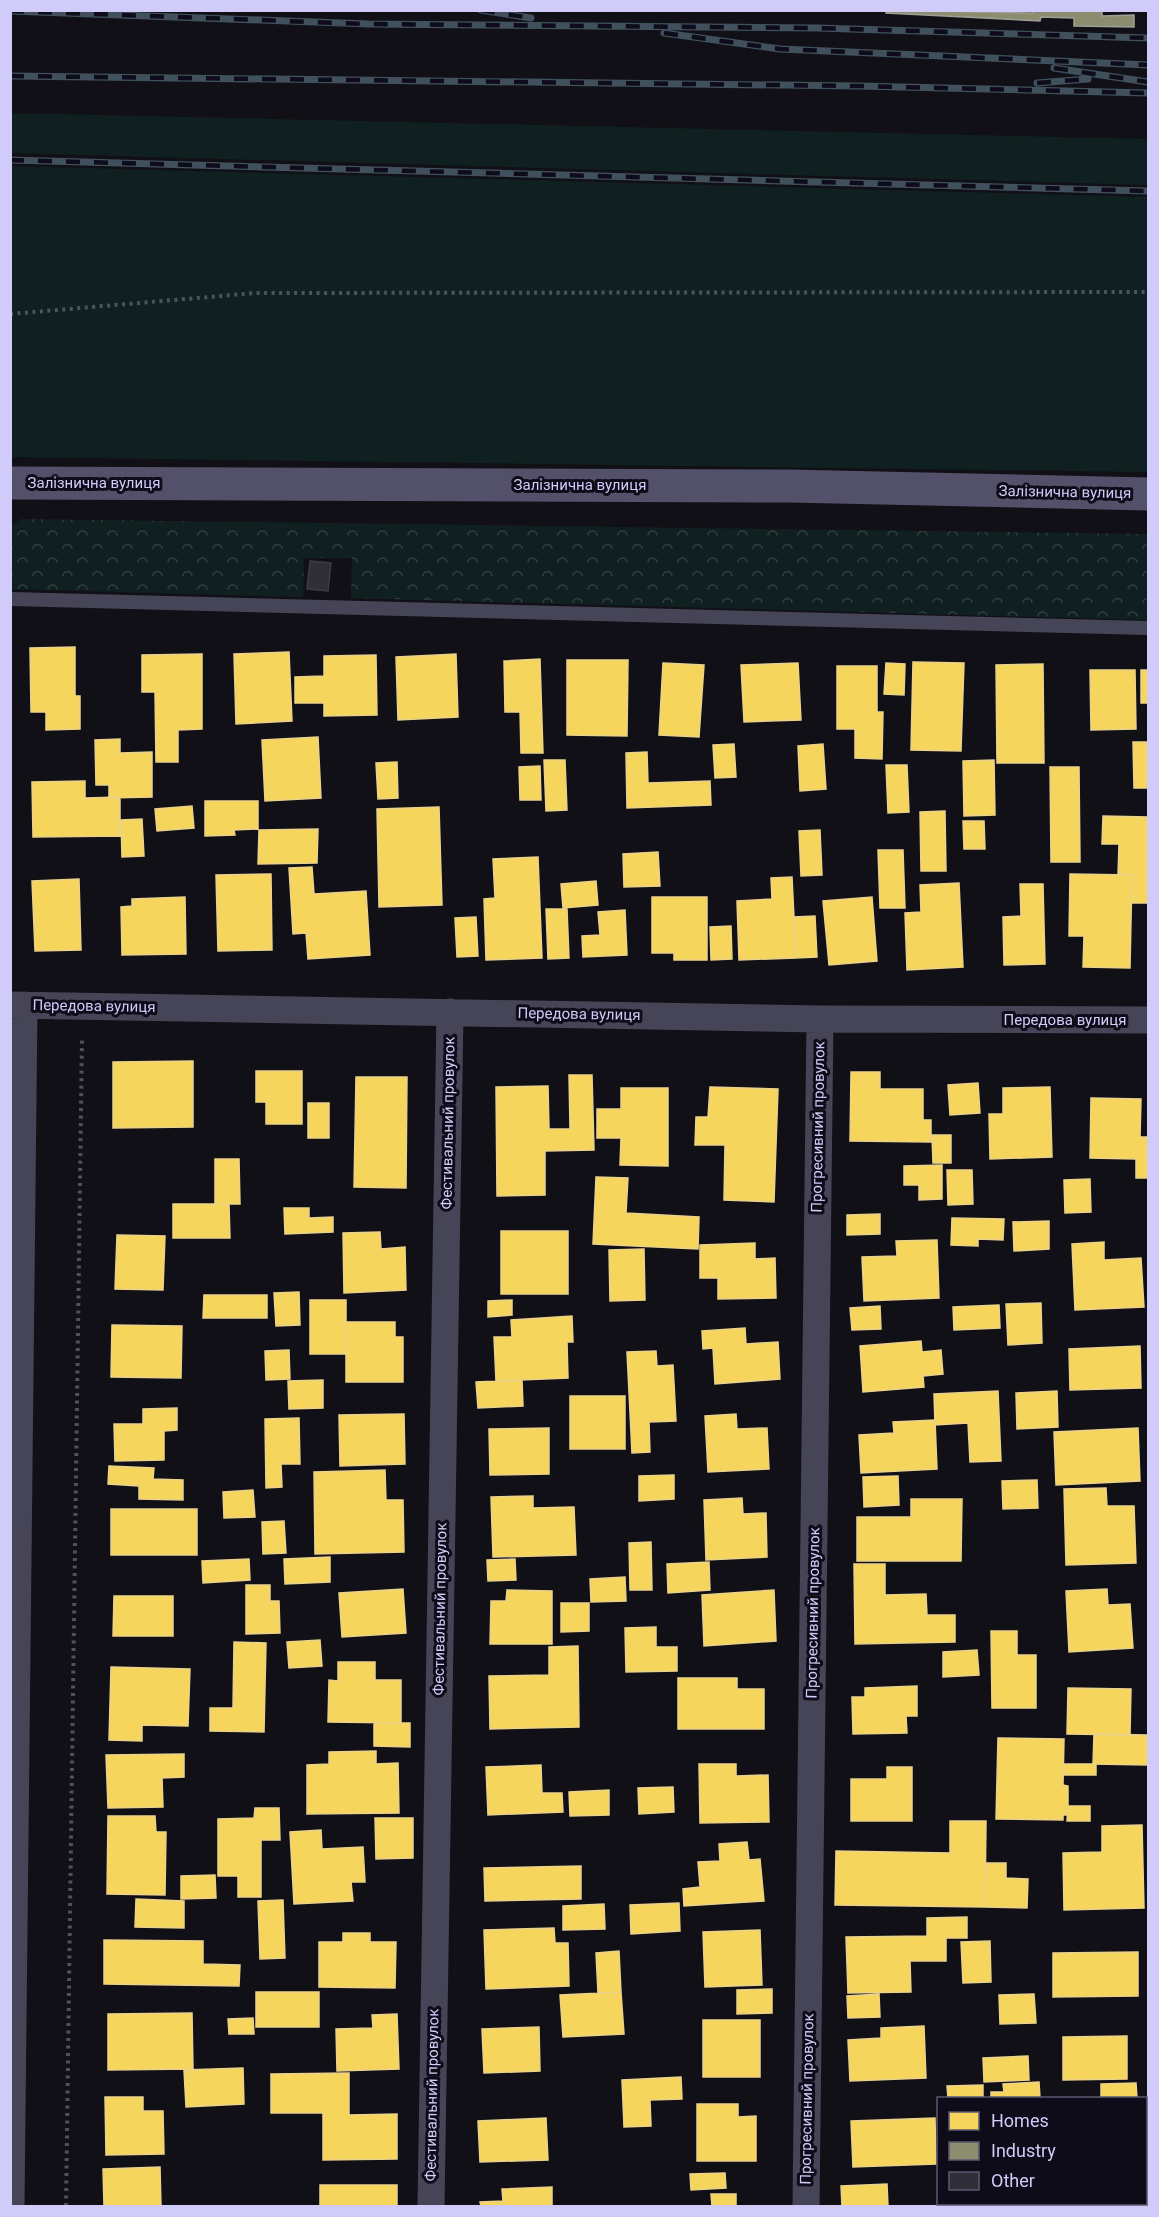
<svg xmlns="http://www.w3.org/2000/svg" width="1159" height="2217" viewBox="0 0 1159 2217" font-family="Roboto,sans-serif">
  <defs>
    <pattern id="forest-crowns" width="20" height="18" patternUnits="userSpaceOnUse" patternTransform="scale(1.5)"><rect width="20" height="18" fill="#102020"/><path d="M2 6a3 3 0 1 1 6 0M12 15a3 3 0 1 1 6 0" fill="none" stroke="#323f41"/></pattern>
  </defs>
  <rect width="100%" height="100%" fill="#111016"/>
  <path fill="#102020" d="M11,113L1148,139V185L11,153Z
    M11,166L1148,197V472L11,457Z"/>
  <path fill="url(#forest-crowns)" d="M21,519L1148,534V620L351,598L352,558H304L303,597L11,589V525Z"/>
  <path fill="#f6d55c" stroke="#ebd28b" stroke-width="1.5" d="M75,647V696H80V729L46,730V712H31L30,648Z
    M289,652L292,721L236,724L234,654Z
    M202,654V729L178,730V762H156L155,692H142V655Z
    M456,654L458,717L398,720L396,657Z
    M376,655L377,715L324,716V703H295V677L324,676V656Z
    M540,659L543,753H521L520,712H505L504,661Z
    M567,660H628L627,736L567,735Z
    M913,662L964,663L961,751L911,750Z
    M663,663L704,665L699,737L659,735Z
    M798,663L801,720L744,722L741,665Z
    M886,663L905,664L904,695L884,694Z
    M1043,664L1044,763H997L996,665Z
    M837,666H877V712H883L882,759L855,758V729H837Z
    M1090,670H1135L1136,729L1091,730Z
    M1141,670H1148V703H1141Z
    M318,737L321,798L265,801L262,740Z
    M120,739V753L152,752V797L109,798V785H96L95,740Z
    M1133,742H1148V788H1134Z
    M734,744L736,777L715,778L713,745Z
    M823,744L826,789L800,791L798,746Z
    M647,752L648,783L710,781L711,805L627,808L626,753Z
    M544,760H565L567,810L546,811Z
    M994,760L995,815L964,816L963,761Z
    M397,762L398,798L378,799L376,763Z
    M886,765H907L909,812L888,813Z
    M540,766L541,800H520L519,767Z
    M1050,767H1079L1080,862H1051Z
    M85,781V798L120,797V836L33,837L32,782Z
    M205,801H258V829L234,830L235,835L205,836Z
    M192,806L194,828L157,831L155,809Z
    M439,807L442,905L379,907L377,809Z
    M945,811L946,871H921L920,812Z
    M1103,816L1148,817V903H1132V875H1118L1119,844H1102Z
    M142,819L144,856L122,857L121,820Z
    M963,821H984L985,849H964Z
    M318,829L317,863L258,864L259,830Z
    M820,830L822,875L801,876L799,831Z
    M878,850H903L905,908H880Z
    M658,852L660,886L624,887L623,854Z
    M538,857L542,958L486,960L484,899L495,898L493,859Z
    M312,867L314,894L366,891L370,955L308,959L306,933L293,934L289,868Z
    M271,874L272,950L218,951L216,875Z
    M1070,874L1132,875L1130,968L1083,967L1084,936H1069Z
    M792,877L796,958L739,960L737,901L772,899L771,878Z
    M79,879L81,950L35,951L32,881Z
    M596,881L598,905L563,908L561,884Z
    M959,883L963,967L907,970L905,913L921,912L920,885Z
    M1020,884H1043L1045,964L1004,965L1003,917L1021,916Z
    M185,897L186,954L122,955L121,907L132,906V899Z
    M652,897H707V960H674V953H652Z
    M872,897L877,961L829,965L823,901Z
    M546,909H567L569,958L548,959Z
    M625,910L627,955L583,957L582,936L600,935L598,912Z
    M815,916L817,957L796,958L794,917Z
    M476,917L478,956L457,957L455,918Z
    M731,926L732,959L711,960L710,927Z
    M193,1061V1127L113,1128V1062Z
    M256,1071H302V1124H266V1102H256Z
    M851,1072H880V1089H923V1120H931V1142L850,1141Z
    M569,1075H592L594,1150L545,1151V1195L497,1196L496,1087L548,1086L549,1129H570Z
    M356,1077H407L406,1188L354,1187Z
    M978,1083L980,1113L950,1115L948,1085Z
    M710,1087L778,1089L774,1202L724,1200L725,1145H695L696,1117H708Z
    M1050,1087L1052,1157L990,1159L989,1114H1003V1088Z
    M621,1088H668V1166L620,1165L621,1138H597V1109H621Z
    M1091,1098L1141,1099L1140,1137H1148V1178H1136V1159L1090,1158Z
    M308,1103H329V1138H308Z
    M932,1135H951V1163H933Z
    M215,1159H239L240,1204H215Z
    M942,1165V1199L919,1200V1185H904V1166Z
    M947,1170H972L973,1204L948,1205Z
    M596,1177L628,1178L626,1213L699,1217L698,1249L593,1244Z
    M1090,1179L1091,1212L1065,1213L1064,1180Z
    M173,1204H229L230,1238H173Z
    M284,1208H309V1218L333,1217V1232L285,1234Z
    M880,1214V1234L847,1235V1215Z
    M952,1218L1004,1219L1003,1240L978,1239V1246L951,1245Z
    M1049,1221V1249L1014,1251L1013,1222Z
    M501,1231H568V1294H501Z
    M380,1232L381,1249L405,1247L406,1290L344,1293L343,1233Z
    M117,1235L165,1236L163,1290L115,1289Z
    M937,1240L939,1298L864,1301L862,1257L897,1256L896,1241Z
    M1104,1242V1260L1141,1258L1144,1307L1075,1310L1072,1244Z
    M755,1243V1259L775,1258L776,1298L718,1299V1278H700V1245Z
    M644,1249L645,1300L610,1301L609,1250Z
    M299,1292L300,1325L276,1326L274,1293Z
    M204,1295H267V1318H203Z
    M310,1300H346V1354H310Z
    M512,1300V1315L488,1317V1301Z
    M1041,1303L1042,1343L1008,1345L1006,1304Z
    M999,1305L1000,1328L954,1330L953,1307Z
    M880,1306L881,1329L852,1330L850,1308Z
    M572,1316L573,1342H567L568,1378L496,1381L494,1337H512L511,1320Z
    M346,1322H395V1337H403V1382H346Z
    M112,1325L182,1326L181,1378L111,1377Z
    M745,1328L746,1344L778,1342L780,1379L715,1384L713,1348L703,1349L702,1331Z
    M921,1341L922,1352L941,1350L943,1374L923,1376L924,1387L863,1392L860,1346Z
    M1140,1346L1141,1388L1070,1390L1069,1349Z
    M289,1350L290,1379L266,1380L265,1351Z
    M656,1351L657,1366L673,1365L676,1421L649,1422L650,1452L632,1453L627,1352Z
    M323,1380V1408L289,1409L288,1381Z
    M522,1380L523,1406L478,1408L476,1382Z
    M998,1391L1001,1461L970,1462L968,1423L935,1425L934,1394Z
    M1057,1391L1058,1427L1017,1429L1016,1393Z
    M570,1396H625V1449H570Z
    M177,1408V1430L164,1431V1460L115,1461L114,1424H143V1409Z
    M404,1414L405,1464L340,1466L339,1415Z
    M736,1414L737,1429L767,1428L769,1469L708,1472L705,1416Z
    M299,1418L300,1464H281L282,1487L266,1488L265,1419Z
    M935,1420L937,1469L861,1473L859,1435L894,1433L893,1422Z
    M549,1428V1474L490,1475L489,1429Z
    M1138,1428L1140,1481L1056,1485L1054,1432Z
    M109,1466L154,1468L153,1479L183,1480V1500L139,1499V1486L108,1484Z
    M385,1470L386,1500H403L404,1552L315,1554L314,1472Z
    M674,1475V1499L639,1501V1476Z
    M898,1476L899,1505L864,1507L863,1477Z
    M1037,1480L1038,1508L1003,1509L1002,1481Z
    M1106,1488L1107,1506H1134L1136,1563L1066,1565L1064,1489Z
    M253,1490L255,1517L224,1518L223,1492Z
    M533,1496V1508L574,1507L576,1555L493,1557L491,1497Z
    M742,1498L743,1514L766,1513L767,1557L706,1560L704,1500Z
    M911,1499H962L961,1561H857V1517H911Z
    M111,1509H197V1555H111Z
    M284,1521L286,1553L263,1554L262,1522Z
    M651,1542L652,1590H630L629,1543Z
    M330,1557V1582L285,1584L284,1559Z
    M249,1559L250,1580L203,1583L202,1561Z
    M515,1559L516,1580L488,1581L487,1560Z
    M709,1562L710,1590L668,1593L667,1564Z
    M854,1564H885V1595L926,1594L927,1615H955V1642L855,1644Z
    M625,1577L626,1601L591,1602L590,1579Z
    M246,1585H270V1601H279L280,1633L246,1634Z
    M403,1589L406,1633L342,1637L339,1593Z
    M1107,1589L1108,1605L1130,1604L1133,1648L1069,1652L1066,1591Z
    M507,1590L552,1591V1644H490L491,1601H506Z
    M774,1590L776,1641L704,1646L702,1595Z
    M114,1596H173V1636H113Z
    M561,1603H589V1631L561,1632Z
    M656,1627V1647H677V1671L626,1672L625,1628Z
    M991,1631H1017V1655H1036V1708H992Z
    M320,1640L322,1666L289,1668L287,1642Z
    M234,1642L266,1643L264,1732L210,1731V1708H233Z
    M578,1646L579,1727L490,1729L489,1676L549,1675V1647Z
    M977,1650L979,1675L943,1677V1652Z
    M338,1662H375V1680H401V1723L328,1722L329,1680L338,1681Z
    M111,1667L190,1669L188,1726L142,1725V1741L109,1740Z
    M678,1678H737V1689H764V1729H678Z
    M917,1686V1716H906L907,1733L853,1734L852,1697H865V1688Z
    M1068,1688L1131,1689L1130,1735L1067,1734Z
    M374,1723H410V1747L374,1746Z
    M1094,1734L1148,1735V1765L1093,1764Z
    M998,1738L1064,1739L1063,1785L1068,1786V1815H1063V1820L996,1819Z
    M376,1751V1764L398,1763L399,1813L307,1814V1765L329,1764V1752Z
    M184,1754V1777L162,1778L163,1807L108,1808L106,1755Z
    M699,1764H736V1776L768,1775L769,1822L700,1823Z
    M1064,1764H1096V1775H1064Z
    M541,1765L542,1793H562L563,1812L488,1815L486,1767Z
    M887,1767H912V1821H851V1779H887Z
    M673,1787L674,1812L639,1814L638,1788Z
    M609,1790V1815L570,1816L569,1792Z
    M1068,1806H1090V1821H1067Z
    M255,1808H279L280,1840H261V1897H238V1876H218V1819L254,1818Z
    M108,1816H155L156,1832H166L165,1895L107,1894Z
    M375,1818H413V1858L376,1859Z
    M950,1821H986L985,1907L835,1905L836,1851L950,1853Z
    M1142,1825L1144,1908L1064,1910L1063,1853L1102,1852V1826Z
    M321,1830L322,1849L363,1847L365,1882H351L353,1901L294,1904L290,1832Z
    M747,1842L749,1860L760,1859L764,1901L684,1906L683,1889L700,1887L698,1862L720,1861L719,1844Z
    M986,1863H1006V1878L1028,1879L1027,1908L985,1907Z
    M581,1866V1899L485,1901L484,1868Z
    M215,1875L216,1898L181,1899V1876Z
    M136,1899L184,1901V1928L135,1927Z
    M283,1900L285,1958L260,1959L258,1901Z
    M679,1903L680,1931L631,1934L630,1905Z
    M604,1904L605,1929L563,1930V1906Z
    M967,1917V1938H946V1961H910L911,1992L848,1993L846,1937L927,1936V1918Z
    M554,1928L555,1943H568L569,1986L486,1989L484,1930Z
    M760,1930L762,1985L705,1987L703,1932Z
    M343,1933H370V1942H396L395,1988L319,1987V1942H343Z
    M104,1940L203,1941V1964L240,1965L239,1986L104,1984Z
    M990,1941L991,1982L963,1983L961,1942Z
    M619,1951L621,1992L598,1993L596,1953Z
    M1138,1952V1996L1053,1997V1953Z
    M772,1989V2013L737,2014V1990Z
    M256,1992H319V2027H256Z
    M621,1992L624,2034L563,2037L560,1995Z
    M879,1994L880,2017L848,2018L847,1996Z
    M1034,1994L1036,2023L1000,2024L999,1995Z
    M192,2013L193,2069L108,2070V2014Z
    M397,2014L399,2069L337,2071L336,2029L373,2028L372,2015Z
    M253,2018L254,2034H229L228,2019Z
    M703,2020H760V2077H703Z
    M924,2026L926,2078L850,2081L848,2040L881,2038V2028Z
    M539,2027L540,2071L484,2073L482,2029Z
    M1127,2036V2079L1063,2080V2037Z
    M1028,2056L1029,2080L984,2082L983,2058Z
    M243,2068L244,2104L186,2107L184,2070Z
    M349,2073V2115L397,2114V2159L323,2160V2113H271V2074Z
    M681,2077L682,2099L650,2100L651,2126L624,2127L622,2080Z
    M1039,2082L1040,2098H991V2092H1004L1003,2084Z
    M1136,2083L1137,2098H1101V2084Z
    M983,2085V2098H948L947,2086Z
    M105,2097H143V2111H163L164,2154L106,2155Z
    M697,2104H738V2117L756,2116V2161H697Z
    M546,2118L548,2160L480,2162L478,2121Z
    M935,2118L936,2164L853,2167L851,2121Z
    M160,2167L161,2206H104L103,2169Z
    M725,2173L726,2188L691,2190L690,2174Z
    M887,2184L888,2206H842L841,2186Z
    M320,2185H397V2206H320Z
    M552,2187V2206H481L480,2202L503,2201L502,2189Z
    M711,2194H736V2206H712Z
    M986,2204H1005V2206H986Z"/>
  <path fill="#8c8c6e" stroke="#a09f98" stroke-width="1.5" d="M886,10L1033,13L1034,10H1102V16L1134,15V27L1074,26V18L1041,17L1040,21L886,13Z"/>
  <path fill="#2f2e39" stroke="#3c3a4a" stroke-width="1.5" d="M310,561L331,563L328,591L307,589Z"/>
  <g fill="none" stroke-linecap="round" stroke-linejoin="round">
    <path stroke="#49555e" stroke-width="4" stroke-dasharray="3 4.5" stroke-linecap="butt" d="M10,314L256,293L1148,292
      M66,2206L82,1037"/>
    <path stroke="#464557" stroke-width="14" d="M10,599L1148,628"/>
    <path stroke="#464557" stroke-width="27" d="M10,1005L820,1019L1148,1020
      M11,2206L24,1005
      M431,2206L450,1012
      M806,2206L820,1019"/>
    <path stroke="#525169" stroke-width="33" d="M10,483L789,486L1148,494"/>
    <defs>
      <path id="rail" d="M481,10L531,18
        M10,11L369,24L817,28L1148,38
        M664,33L780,49L1148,65
        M1054,68L1148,82
        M10,76L859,86L1148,93
        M1037,83L1088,79
        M10,160L1148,191"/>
    </defs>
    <use href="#rail" stroke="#40515d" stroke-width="7"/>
    <use href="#rail" stroke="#0f0c1a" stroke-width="4.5" stroke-dasharray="14" stroke-linecap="butt"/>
  </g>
  <g text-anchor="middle" stroke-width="6" stroke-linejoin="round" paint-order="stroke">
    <g font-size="15" fill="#d0cbf9" stroke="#0f0c1a">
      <text x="94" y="488">Залізнична вулиця</text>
      <text x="580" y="490">Залізнична вулиця</text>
      <text transform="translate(1065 492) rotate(1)" y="5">Залізнична вулиця</text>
      <text transform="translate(94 1006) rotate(1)" y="5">Передова вулиця</text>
      <text transform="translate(579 1014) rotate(1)" y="5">Передова вулиця</text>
      <text x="1065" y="1025">Передова вулиця</text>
      <text transform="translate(448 1123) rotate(-89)" y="5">Фестивальний провулок</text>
      <text transform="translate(818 1127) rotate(-89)" y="5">Прогресивний провулок</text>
      <text transform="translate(440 1609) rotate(-89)" y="5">Фестивальний провулок</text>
      <text transform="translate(813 1613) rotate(-89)" y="5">Прогресивний провулок</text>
      <text transform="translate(432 2095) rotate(-89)" y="5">Фестивальний провулок</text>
      <text transform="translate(807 2099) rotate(-89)" y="5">Прогресивний провулок</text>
    </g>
  </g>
  <rect width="1159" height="2217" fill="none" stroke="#d0cbf9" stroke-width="24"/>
  <rect x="937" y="2097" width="210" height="108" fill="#0f0c1a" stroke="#5c5873" stroke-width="1.5"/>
  <rect x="949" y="2112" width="30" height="18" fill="#f6d55c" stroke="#5c5873" stroke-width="1.5"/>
  <text x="991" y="2127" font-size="18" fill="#d0cbf9">Homes</text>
  <rect x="949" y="2142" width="30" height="18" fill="#8c8c6e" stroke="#5c5873" stroke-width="1.5"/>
  <text x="991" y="2157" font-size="18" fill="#d0cbf9">Industry</text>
  <rect x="949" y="2172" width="30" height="18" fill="#2f2e39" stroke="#5c5873" stroke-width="1.5"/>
  <text x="991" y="2187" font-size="18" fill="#d0cbf9">Other</text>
</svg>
